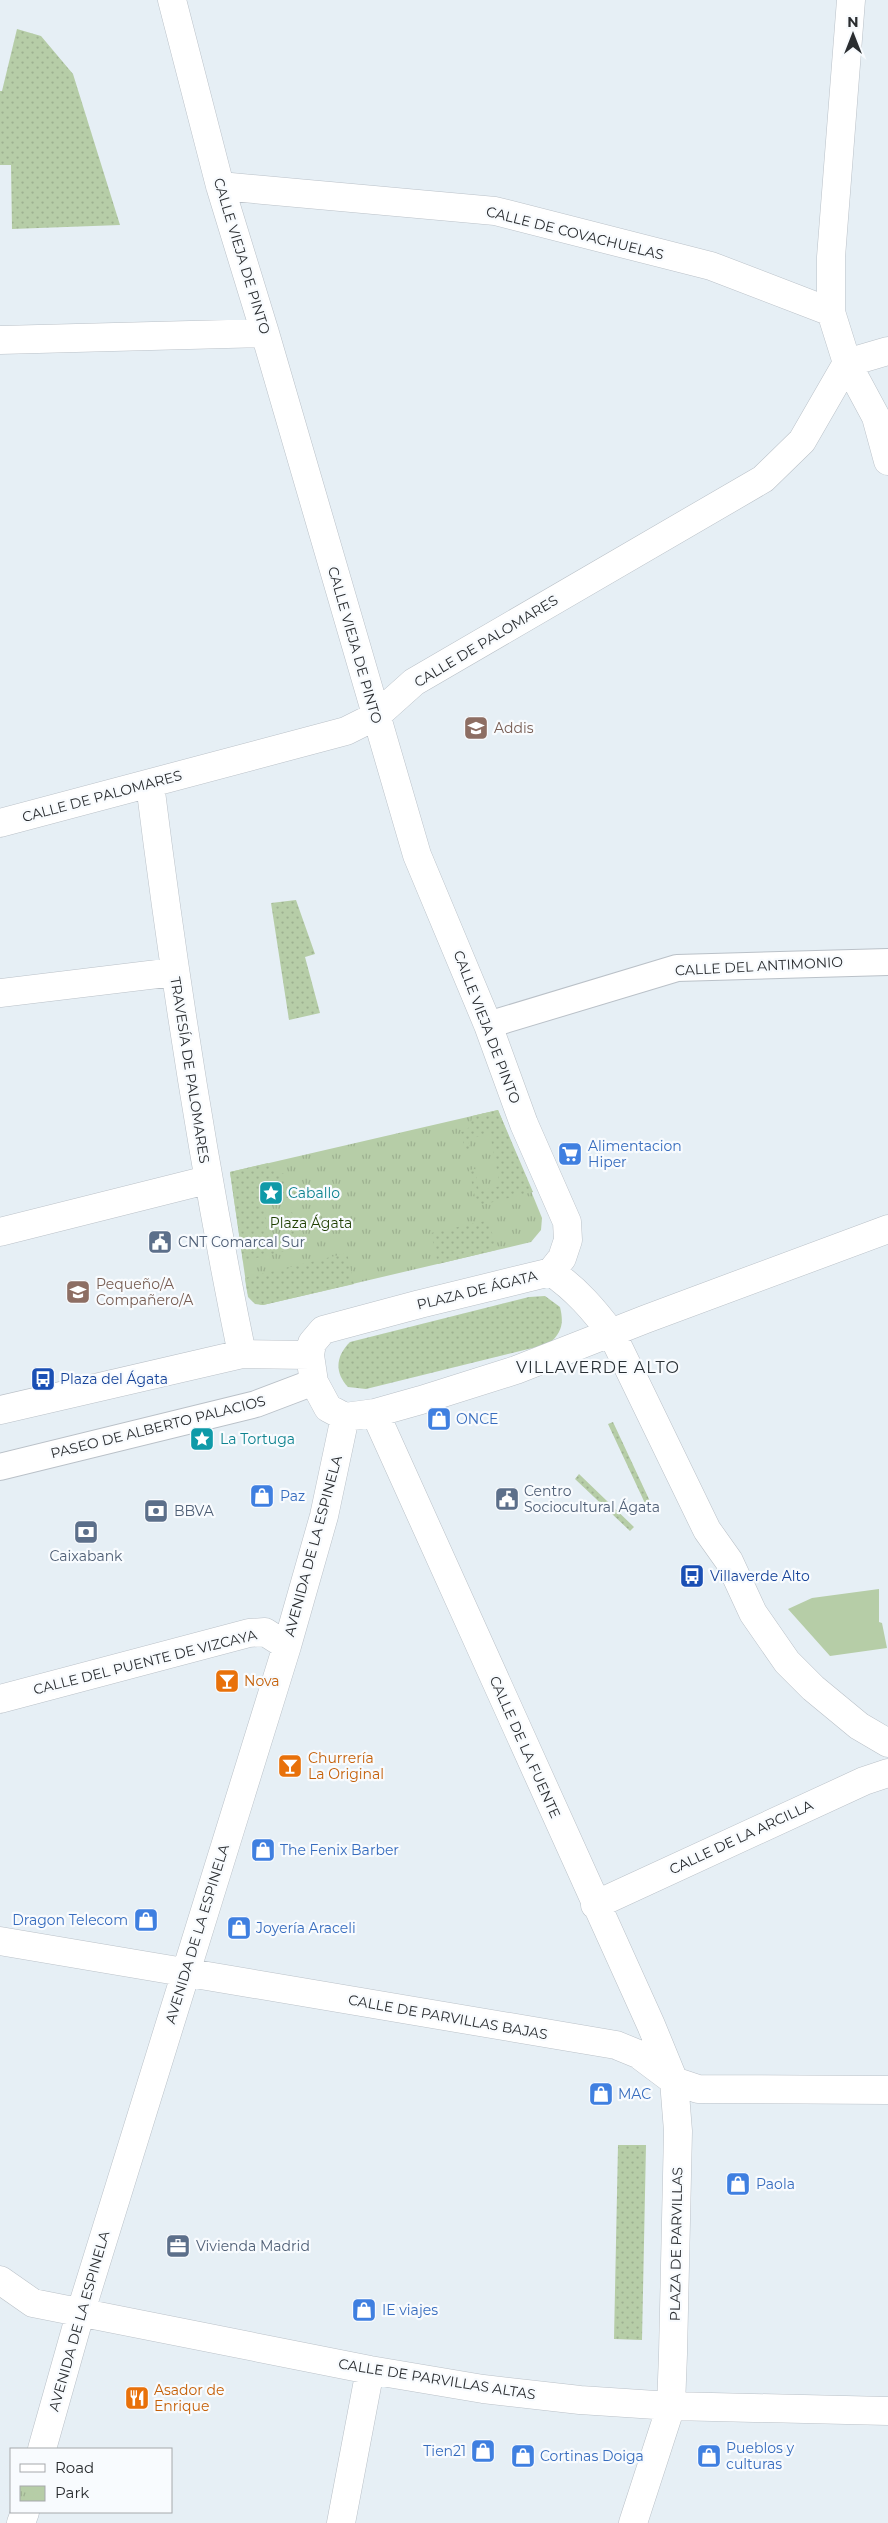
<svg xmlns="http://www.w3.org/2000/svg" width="888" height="2523" viewBox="0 0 888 2523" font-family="Montserrat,sans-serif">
  <defs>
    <pattern id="park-tufts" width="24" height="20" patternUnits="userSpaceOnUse" patternTransform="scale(1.25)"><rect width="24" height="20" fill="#b6cda7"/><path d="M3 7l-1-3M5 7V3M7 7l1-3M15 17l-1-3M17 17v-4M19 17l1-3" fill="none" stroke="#9db090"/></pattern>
    <pattern id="garden-dots" width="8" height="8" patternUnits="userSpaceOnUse" patternTransform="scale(1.25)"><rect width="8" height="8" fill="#b6cda7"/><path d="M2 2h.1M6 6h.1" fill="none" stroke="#9db090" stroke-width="1.8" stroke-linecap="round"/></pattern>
  </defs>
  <rect width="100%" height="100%" fill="#e6eff5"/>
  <path fill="#b6cda7" d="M879,1589V1622L882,1623L887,1648L830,1656L788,1609L812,1598Z"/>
  <path fill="url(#park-tufts)" d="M498,1110L542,1218L541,1230L531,1242L263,1305L255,1304L248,1297L230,1172Z"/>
  <path fill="url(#garden-dots)" d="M17,29L41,36L73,74L120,225L12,229L11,165H0V91H2Z
    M296,900L315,954L305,957L320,1013L289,1020L271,903Z
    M498,1110L533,1192L477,1206L469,1170L475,1169L479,1191L500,1186L490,1134L468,1139L471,1155L466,1156L461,1132C470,1130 471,1124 472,1116Z
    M268,1163L272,1170L280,1174L284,1173L289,1198H284L280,1182L259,1187L269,1239L291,1235L286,1213L292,1212L299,1248L243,1261L230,1172Z
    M489,1220L496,1250L438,1264L431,1233Z
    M347,1253L354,1284L263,1305C247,1303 247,1292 245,1278Z
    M545,1296L560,1307C564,1324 562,1332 549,1344L366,1389L348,1387C334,1372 336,1356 350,1342L529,1297Z
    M613,1422L655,1512L650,1514L608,1424Z
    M579,1474L634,1527L630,1531L575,1479Z
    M618,2145H646L642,2340L614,2339Z"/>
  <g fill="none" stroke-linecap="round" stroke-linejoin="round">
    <defs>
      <path id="pedestrian" d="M488,1025L677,968L888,962
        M0,1467L256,1404L314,1382"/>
      <path id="minor" d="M172,0L220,186L265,333L417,855L488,1025L524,1124L567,1222L568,1240L562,1258L551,1272
        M851,0L831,257V312L847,363L876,417L888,461
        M220,186L495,211L711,266L831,312
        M0,340L265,333
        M847,363L888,351
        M150,784C174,976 203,1165 242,1354
        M0,823L346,731L376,716L414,682L763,479L802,441L847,363
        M0,993L174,972
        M888,1229L646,1319L516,1370L421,1400L375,1413L345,1417L328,1408L314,1382L310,1355L312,1343L323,1330L420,1304L551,1272C576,1289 594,1310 612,1334L707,1530L729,1561L753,1613L787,1662L813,1688L859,1726L888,1743
        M0,1232L207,1180
        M0,1410L242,1354L310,1355
        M375,1413L651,2025L674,2081L678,2131L673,2354L671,2406L633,2523
        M0,1699L249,1633L265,1632L287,1646
        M595,1905L864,1781L888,1773
        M0,1941L616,2045L638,2054L674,2081L698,2089L888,2090
        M0,2280L33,2303L370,2370L483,2389L580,2400L671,2406L888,2411
        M42,2449L81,2311L287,1646L324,1516L345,1417
        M21,2523L25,2512
        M341,2523L370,2370"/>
    </defs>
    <use href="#pedestrian" stroke="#bac1c8" stroke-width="28"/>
    <use href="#minor" stroke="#bac1c8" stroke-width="29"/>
    <use href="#pedestrian" stroke="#fff" stroke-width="26"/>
    <use href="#minor" stroke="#fff" stroke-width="28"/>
  </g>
  <defs>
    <symbol id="school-square" viewBox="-11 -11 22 22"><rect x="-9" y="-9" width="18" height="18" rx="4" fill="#8d6e63" stroke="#f8fbfe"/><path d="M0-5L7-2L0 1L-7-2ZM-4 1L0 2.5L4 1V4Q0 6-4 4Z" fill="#fff"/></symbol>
    <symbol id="supermarket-square" viewBox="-11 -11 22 22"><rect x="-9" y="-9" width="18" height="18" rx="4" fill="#3f7fe0" stroke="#f8fbfe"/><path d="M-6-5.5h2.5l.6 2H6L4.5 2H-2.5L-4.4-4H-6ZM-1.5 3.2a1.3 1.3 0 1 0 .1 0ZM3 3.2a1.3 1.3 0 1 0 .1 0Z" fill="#fff"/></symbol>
    <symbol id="sight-square" viewBox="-11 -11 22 22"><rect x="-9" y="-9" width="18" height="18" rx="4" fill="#0f9aa8" stroke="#f8fbfe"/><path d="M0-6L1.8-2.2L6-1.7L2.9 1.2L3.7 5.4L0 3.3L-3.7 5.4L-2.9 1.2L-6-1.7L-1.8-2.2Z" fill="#fff"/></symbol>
    <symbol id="civic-square" viewBox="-11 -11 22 22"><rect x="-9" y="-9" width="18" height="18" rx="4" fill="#5c6f8a" stroke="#f8fbfe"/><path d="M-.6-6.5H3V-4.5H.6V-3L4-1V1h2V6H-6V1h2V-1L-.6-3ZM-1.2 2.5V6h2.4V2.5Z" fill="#fff"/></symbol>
    <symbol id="bus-square" viewBox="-11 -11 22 22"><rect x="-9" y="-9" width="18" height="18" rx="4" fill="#1a4fb4" stroke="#f8fbfe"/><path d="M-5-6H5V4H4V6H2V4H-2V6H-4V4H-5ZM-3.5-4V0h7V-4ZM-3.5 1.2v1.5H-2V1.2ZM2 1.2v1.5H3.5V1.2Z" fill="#fff"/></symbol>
    <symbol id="shop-square" viewBox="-11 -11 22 22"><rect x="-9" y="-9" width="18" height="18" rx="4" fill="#3f7fe0" stroke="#f8fbfe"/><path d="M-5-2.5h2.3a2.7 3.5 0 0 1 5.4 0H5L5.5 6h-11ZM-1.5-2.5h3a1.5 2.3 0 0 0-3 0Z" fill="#fff"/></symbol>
    <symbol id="bank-square" viewBox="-11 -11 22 22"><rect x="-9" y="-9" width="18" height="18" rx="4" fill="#5c6f8a" stroke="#f8fbfe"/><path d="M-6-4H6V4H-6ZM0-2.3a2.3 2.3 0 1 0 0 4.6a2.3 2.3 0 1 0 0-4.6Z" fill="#fff"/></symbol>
    <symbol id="bar-square" viewBox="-11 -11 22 22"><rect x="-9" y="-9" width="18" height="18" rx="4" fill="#e8710a" stroke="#f8fbfe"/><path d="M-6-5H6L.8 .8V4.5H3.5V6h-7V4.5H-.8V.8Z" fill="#fff"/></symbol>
    <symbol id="office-square" viewBox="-11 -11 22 22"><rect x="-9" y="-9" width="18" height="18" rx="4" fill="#5c6f8a" stroke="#f8fbfe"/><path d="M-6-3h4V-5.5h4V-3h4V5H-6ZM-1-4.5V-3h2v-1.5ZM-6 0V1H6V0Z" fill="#fff"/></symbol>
    <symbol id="restaurant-square" viewBox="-11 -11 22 22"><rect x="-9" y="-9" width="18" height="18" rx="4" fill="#e8710a" stroke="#f8fbfe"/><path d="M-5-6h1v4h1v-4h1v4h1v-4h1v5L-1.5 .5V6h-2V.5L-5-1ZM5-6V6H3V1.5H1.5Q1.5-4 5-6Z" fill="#fff"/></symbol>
  </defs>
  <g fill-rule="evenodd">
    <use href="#school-square" x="462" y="714" width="28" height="28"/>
    <use href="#supermarket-square" x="556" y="1140" width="28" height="28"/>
    <use href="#sight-square" x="257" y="1179" width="28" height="28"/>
    <use href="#civic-square" x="146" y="1228" width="28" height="28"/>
    <use href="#school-square" x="64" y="1278" width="28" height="28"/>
    <use href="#bus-square" x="29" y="1365" width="28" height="28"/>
    <use href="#shop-square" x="425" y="1405" width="28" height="28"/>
    <use href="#sight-square" x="188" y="1425" width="28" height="28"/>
    <use href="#shop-square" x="248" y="1482" width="28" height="28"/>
    <use href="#civic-square" x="493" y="1485" width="28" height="28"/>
    <use href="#bank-square" x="142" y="1497" width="28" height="28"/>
    <use href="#bank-square" x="72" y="1518" width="28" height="28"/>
    <use href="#bus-square" x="678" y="1562" width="28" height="28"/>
    <use href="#bar-square" x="213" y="1667" width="28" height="28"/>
    <use href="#bar-square" x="276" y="1752" width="28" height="28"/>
    <use href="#shop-square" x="249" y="1836" width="28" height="28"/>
    <use href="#shop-square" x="132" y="1906" width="28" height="28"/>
    <use href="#shop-square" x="225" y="1914" width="28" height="28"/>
    <use href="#shop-square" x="587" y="2080" width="28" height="28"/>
    <use href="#shop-square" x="724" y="2170" width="28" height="28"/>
    <use href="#office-square" x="164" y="2232" width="28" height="28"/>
    <use href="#shop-square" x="350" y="2296" width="28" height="28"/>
    <use href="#restaurant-square" x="123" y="2384" width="28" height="28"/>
    <use href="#shop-square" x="469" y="2437" width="28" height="28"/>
    <use href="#shop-square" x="509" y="2442" width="28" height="28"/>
    <use href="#shop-square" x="695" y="2442" width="28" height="28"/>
  </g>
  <g text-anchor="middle" stroke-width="4.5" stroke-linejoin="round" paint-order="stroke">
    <g font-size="14" fill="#2a2d30" stroke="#f8fbfe">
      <text transform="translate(575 233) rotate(14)" y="5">CALLE DE COVACHUELAS</text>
      <text transform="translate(242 256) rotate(73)" y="5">CALLE VIEJA DE PINTO</text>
      <text transform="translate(486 641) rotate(-31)" y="5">CALLE DE PALOMARES</text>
      <text transform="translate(355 645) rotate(74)" y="5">CALLE VIEJA DE PINTO</text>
      <text transform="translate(102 796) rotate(-15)" y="5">CALLE DE PALOMARES</text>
      <text transform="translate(759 966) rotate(-3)" y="5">CALLE DEL ANTIMONIO</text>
      <text transform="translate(487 1027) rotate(69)" y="5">CALLE VIEJA DE PINTO</text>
      <text transform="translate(190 1070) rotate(81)" y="5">TRAVESÍA DE PALOMARES</text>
      <text transform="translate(477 1290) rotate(-14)" y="5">PLAZA DE ÁGATA</text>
      <text transform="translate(158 1427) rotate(-14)" y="5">PASEO DE ALBERTO PALACIOS</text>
      <text transform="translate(313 1546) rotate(-75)" y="5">AVENIDA DE LA ESPINELA</text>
      <text transform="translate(145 1662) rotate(-14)" y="5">CALLE DEL PUENTE DE VIZCAYA</text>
      <text transform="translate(525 1747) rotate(66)" y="5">CALLE DE LA FUENTE</text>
      <text transform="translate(741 1837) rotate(-25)" y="5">CALLE DE LA ARCILLA</text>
      <text transform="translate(197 1934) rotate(-73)" y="5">AVENIDA DE LA ESPINELA</text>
      <text transform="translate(448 2017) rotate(10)" y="5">CALLE DE PARVILLAS BAJAS</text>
      <text transform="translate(676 2244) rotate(-89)" y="5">PLAZA DE PARVILLAS</text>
      <text transform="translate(79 2321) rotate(-74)" y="5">AVENIDA DE LA ESPINELA</text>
      <text transform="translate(437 2379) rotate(9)" y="5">CALLE DE PARVILLAS ALTAS</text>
    </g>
    <g font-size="14" fill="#785e54" stroke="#f8fbfe" text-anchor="start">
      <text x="494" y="733">Addis</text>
      <text x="96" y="1289">Pequeño/A<tspan x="96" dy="16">Compañero/A</tspan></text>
    </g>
    <g font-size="14" fill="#366cbe" stroke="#f8fbfe" text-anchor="start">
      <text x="588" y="1151">Alimentacion<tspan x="588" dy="16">Hiper</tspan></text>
      <text x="456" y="1424">ONCE</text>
      <text x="280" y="1501">Paz</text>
      <text x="280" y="1855">The Fenix Barber</text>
      <text x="128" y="1925" text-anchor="end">Dragon Telecom</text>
      <text x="256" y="1933">Joyería Araceli</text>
      <text x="618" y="2099">MAC</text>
      <text x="756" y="2189">Paola</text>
      <text x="382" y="2315">IE viajes</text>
      <text x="726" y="2453">Pueblos y<tspan x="726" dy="16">culturas</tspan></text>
      <text x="466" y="2456" text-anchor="end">Tien21</text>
      <text x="540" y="2461">Cortinas Doiga</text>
    </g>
    <g font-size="14" fill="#0d838f" stroke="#f8fbfe" text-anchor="start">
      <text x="288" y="1198">Caballo</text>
      <text x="220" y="1444">La Tortuga</text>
    </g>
    <g font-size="14" fill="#1e3e00" stroke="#f8fbfe">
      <text x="311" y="1228">Plaza Ágata</text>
    </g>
    <g font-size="14" fill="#4e5e75" stroke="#f8fbfe" text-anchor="start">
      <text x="178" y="1247">CNT Comarcal Sur</text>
      <text x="524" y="1496">Centro<tspan x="524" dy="16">Sociocultural Ágata</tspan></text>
      <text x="174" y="1516">BBVA</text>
      <text x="86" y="1561" text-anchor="middle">Caixabank</text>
      <text x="196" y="2251">Vivienda Madrid</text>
    </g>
    <g font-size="14" fill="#164399" stroke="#f8fbfe" text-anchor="start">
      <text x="60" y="1384">Plaza del Ágata</text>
      <text x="710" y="1581">Villaverde Alto</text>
    </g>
    <g font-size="14" fill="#c56008" stroke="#f8fbfe" text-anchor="start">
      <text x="244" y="1686">Nova</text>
      <text x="308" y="1763">Churrería<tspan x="308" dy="16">La Original</tspan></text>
      <text x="154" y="2395">Asador de<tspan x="154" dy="16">Enrique</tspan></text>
    </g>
    <g font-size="16" letter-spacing="1" fill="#293035" stroke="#f8fbfe">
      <text x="598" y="1373">VILLAVERDE ALTO</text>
    </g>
  </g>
  <rect x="10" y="2448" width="162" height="65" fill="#f8fbfe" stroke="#a6a9ac"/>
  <rect x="20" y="2464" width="25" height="8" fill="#ffffff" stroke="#a6a9ac"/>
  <text x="55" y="2473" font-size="15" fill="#2a2d30">Road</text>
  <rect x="20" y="2486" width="25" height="15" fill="url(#park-tufts)" stroke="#a6a9ac"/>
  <text x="55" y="2498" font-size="15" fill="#2a2d30">Park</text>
  <g transform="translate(853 35)" stroke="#f8fbfe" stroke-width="4" paint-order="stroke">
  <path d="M0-4L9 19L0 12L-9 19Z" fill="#2a2d30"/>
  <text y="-8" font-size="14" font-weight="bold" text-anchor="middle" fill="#2a2d30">N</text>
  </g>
</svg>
